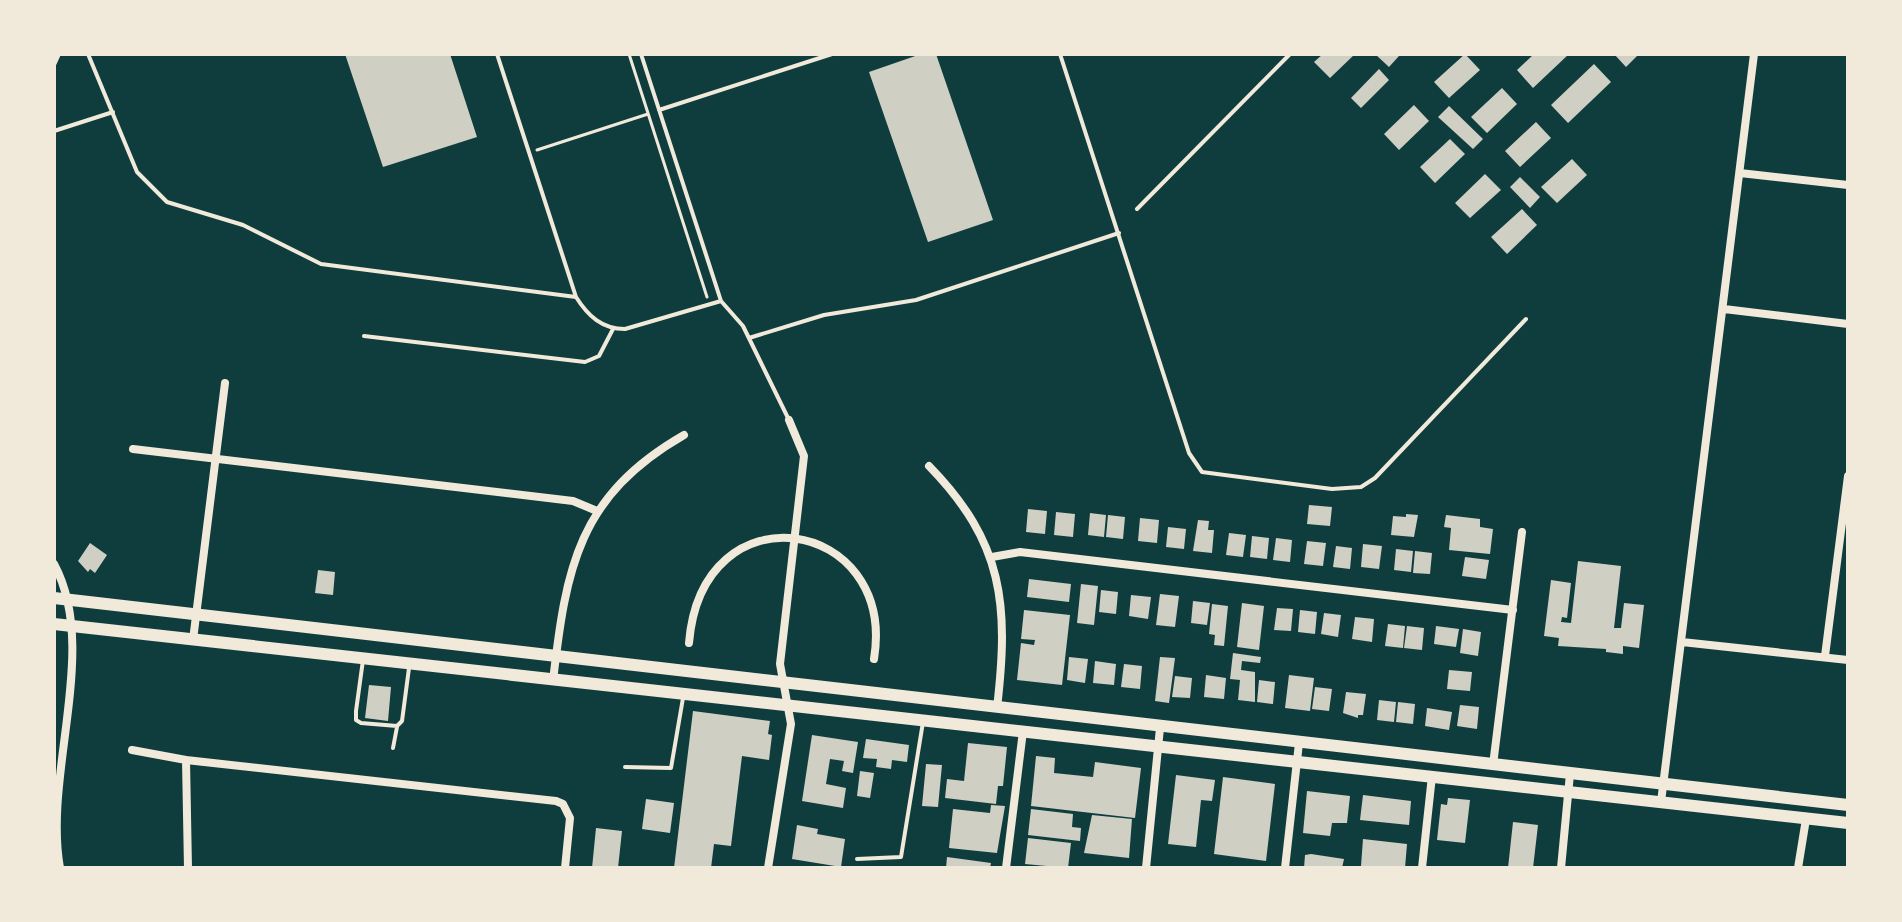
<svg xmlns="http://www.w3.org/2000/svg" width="1902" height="922" viewBox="0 0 1902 922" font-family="'Fira Sans',sans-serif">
  <rect width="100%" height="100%" fill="#0f3d3e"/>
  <path fill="#cfcfc3" d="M345,54H450L477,137L383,167Z
    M921,54H936L993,220L928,242L869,72Z
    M1323,54H1355L1330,78L1314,62Z
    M1375,54H1397L1399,56L1389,67Z
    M1465,54L1480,70L1449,98L1434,82Z
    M1534,54H1569L1533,88L1517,70Z
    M1614,54H1639L1626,67Z
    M1594,64L1611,82L1568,123L1551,105Z
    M1379,69L1389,80L1361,108L1351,98Z
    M1502,88L1517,104L1487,133L1471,117Z
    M1414,105L1429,121L1399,150L1384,134Z
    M1449,106L1483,139L1473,149L1438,117Z
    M1536,122L1551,138L1520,167L1505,151Z
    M1450,139L1465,154L1435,183L1420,167Z
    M1572,159L1587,175L1557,203L1541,187Z
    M1485,174L1501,190L1470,218L1455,203Z
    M1520,177L1540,197L1530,208L1510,187Z
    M1522,209L1537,225L1507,254L1491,237Z
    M1309,505L1332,507L1330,526L1307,524Z
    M1028,509L1047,511L1045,534L1026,532Z
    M1056,512L1075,514L1073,537L1054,535Z
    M1090,513L1106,515L1104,537L1088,535Z
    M1406,514L1418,515L1414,537L1391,535L1393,516L1406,517Z
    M1108,515L1125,517L1123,539L1106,537Z
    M1446,515L1480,519V527L1493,529L1490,554L1449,550L1451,528L1444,527Z
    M1140,518L1159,520L1157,543L1138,541Z
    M1198,520L1209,521L1208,530H1214L1212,553L1193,551Z
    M1168,527L1186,529L1184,549L1166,547Z
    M1229,533L1246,535L1243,557L1226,555Z
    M1252,536L1269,538L1267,559L1250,557Z
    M1276,538L1292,540L1290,562L1273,560Z
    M1307,541L1326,543L1323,566L1304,564Z
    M90,543L107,555L95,573L90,569L88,572L78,561Z
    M1363,544L1382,546L1379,569L1361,567Z
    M1336,546L1352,548L1350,569L1333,567Z
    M1396,549L1413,551L1411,572L1394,570Z
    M1415,551L1432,553L1430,574L1413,573Z
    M1465,557L1489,560L1486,579L1462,576Z
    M1578,561L1621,566L1614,628H1621L1624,603L1644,605L1639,648L1623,646V654L1606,652V649L1558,646L1559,638L1544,636L1551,580L1571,583L1567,618L1562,617L1561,622L1571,623Z
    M318,570L335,572L333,595L315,593Z
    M1029,579L1071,584L1069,602L1027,597Z
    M1081,584L1098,586L1094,625L1077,623Z
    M1101,590L1118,592L1116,614L1099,612Z
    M1160,594L1179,596L1175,627L1156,625Z
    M1131,595L1151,597L1148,619L1129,616Z
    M1193,601L1210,603L1207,625L1191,623Z
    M1242,603L1264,606L1259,650L1237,647Z
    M1212,604L1228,606L1224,646L1214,645L1215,635L1209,634Z
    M1277,608L1293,609L1291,631L1274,630Z
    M1024,610L1070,615L1062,685L1017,680L1021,643L1034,645L1035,640L1021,639Z
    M1300,610L1317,612L1315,634L1298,632Z
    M1324,613L1341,615L1338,637L1321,634Z
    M1355,617L1374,619L1372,642L1352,639Z
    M1388,624L1405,626L1403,648L1385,646Z
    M1407,626L1424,628L1422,650L1404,648Z
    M1436,626L1459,629L1456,647L1434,644Z
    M1463,629L1481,632L1478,656L1460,653Z
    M1233,653L1261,657L1260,663L1242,661L1241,670L1255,672V702L1238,700L1240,680L1230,679Z
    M1069,657L1088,659L1085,683L1067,680Z
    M1160,657L1175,658L1169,703L1155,701Z
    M1095,661L1116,664L1114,685L1093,683Z
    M1124,664L1142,666L1140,689L1121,687Z
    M1449,670L1472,672L1470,691L1447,689Z
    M1206,675L1226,678L1224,699L1204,697Z
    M1289,675L1314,678L1310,711L1285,708Z
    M1175,676L1192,678L1190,698L1172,697Z
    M1259,680L1275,682L1273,704L1257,702Z
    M369,685L391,687L388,721L365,718Z
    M1315,687L1332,689L1329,711L1312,709Z
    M1346,692L1366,694L1363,715H1358V718L1343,713Z
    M1379,700L1396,702L1394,722L1377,720Z
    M1398,702L1415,704L1413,724L1396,722Z
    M1460,705L1479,707L1477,729L1457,726Z
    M1427,708L1452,712L1449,730L1425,726Z
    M693,711L770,721L768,734L772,735L769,760L742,756L731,846L714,844L711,868H674Z
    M812,735L858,742L853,773L842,771L844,761L830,759L826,784L846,788L843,808L802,801Z
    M866,739L909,745L907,762L892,760L891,769L876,767L877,759L863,758Z
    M968,743L1007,747L1003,786H998L996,804L945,798L947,779L964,781Z
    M1036,756L1055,758L1054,773L1093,777L1095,762L1141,768L1135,818L1031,806Z
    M926,764L942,765L938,807L922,806Z
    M860,771L874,773L870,798L857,796Z
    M1176,775L1215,780L1212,801L1201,800L1196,847L1168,844Z
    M1223,777L1275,784L1266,861L1214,854Z
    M1307,791L1350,796L1347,823H1332L1330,836L1303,833Z
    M1363,795L1411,801L1409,825L1360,820Z
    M1448,798L1470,800L1465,843L1437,840L1441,804L1447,805Z
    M646,799L674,803L670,833L642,829Z
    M991,805L1005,806L997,853L949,848L953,809L990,813Z
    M1031,809L1073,814L1072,827L1081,828L1080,841L1028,835Z
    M1092,815L1132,819L1129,858L1084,853Z
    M1513,822L1538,825L1533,868H1508Z
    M797,825L818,829L817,834L845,839L841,867L792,859Z
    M596,828L622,831L618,868H592Z
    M1028,838L1071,843L1068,868L1025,864Z
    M1363,839L1407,844L1405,868L1361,866Z
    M1311,854L1344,859L1342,868H1304L1305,855Z
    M947,857L991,863L990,868H946Z"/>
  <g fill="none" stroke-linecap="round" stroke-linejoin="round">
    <path stroke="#f1e9da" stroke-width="3" d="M629,54L707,297
      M537,150L648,114"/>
    <path stroke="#f1e9da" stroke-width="4" d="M88,54L137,172L167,202L243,225L321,264L576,297
      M497,54L576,297C588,316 602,329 625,329L721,301
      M641,54L721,301L743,326L789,420
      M1060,54L1189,453L1202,472L1332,489L1361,487L1375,478L1526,319
      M54,65L59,54
      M659,110L832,54
      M54,131L113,112
      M1137,209L1290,54
      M364,336L585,362L599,356L613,329
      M749,338L824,315L916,300L1119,233
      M363,660L356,711V720L361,723L397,726L402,721L409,668
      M393,748L397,727
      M625,767L671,768L683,698
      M857,859L901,857L923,722"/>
    <path stroke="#f1e9da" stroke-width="8" d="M1740,173L1848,185
      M1724,309L1848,324
      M133,449L573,501L597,511
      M929,466C1004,543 1009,605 997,708
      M992,557L1020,552L1513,610
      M54,564C100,649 43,773 60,868
      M193,640L225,383
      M1682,642L1848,660
      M689,643C702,485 897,517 874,659
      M1825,656L1848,476
      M553,681C566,568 578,496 684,435
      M132,750L186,760
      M1493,765L1522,532
      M1661,802L1754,54
      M188,868L186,760L556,801L563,804L570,818L565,868
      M768,868L791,724L780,664L804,456L789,420
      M1006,868L1023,731
      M1146,868L1160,728
      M1285,868L1299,743
      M1422,868L1432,776
      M1561,868L1570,774
      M1798,868L1806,819"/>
    <path stroke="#f1e9da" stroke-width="12" d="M54,598L1848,805
      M54,624L1848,823"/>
  </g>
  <rect width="1902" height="922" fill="none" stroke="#f1e9da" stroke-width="112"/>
</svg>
